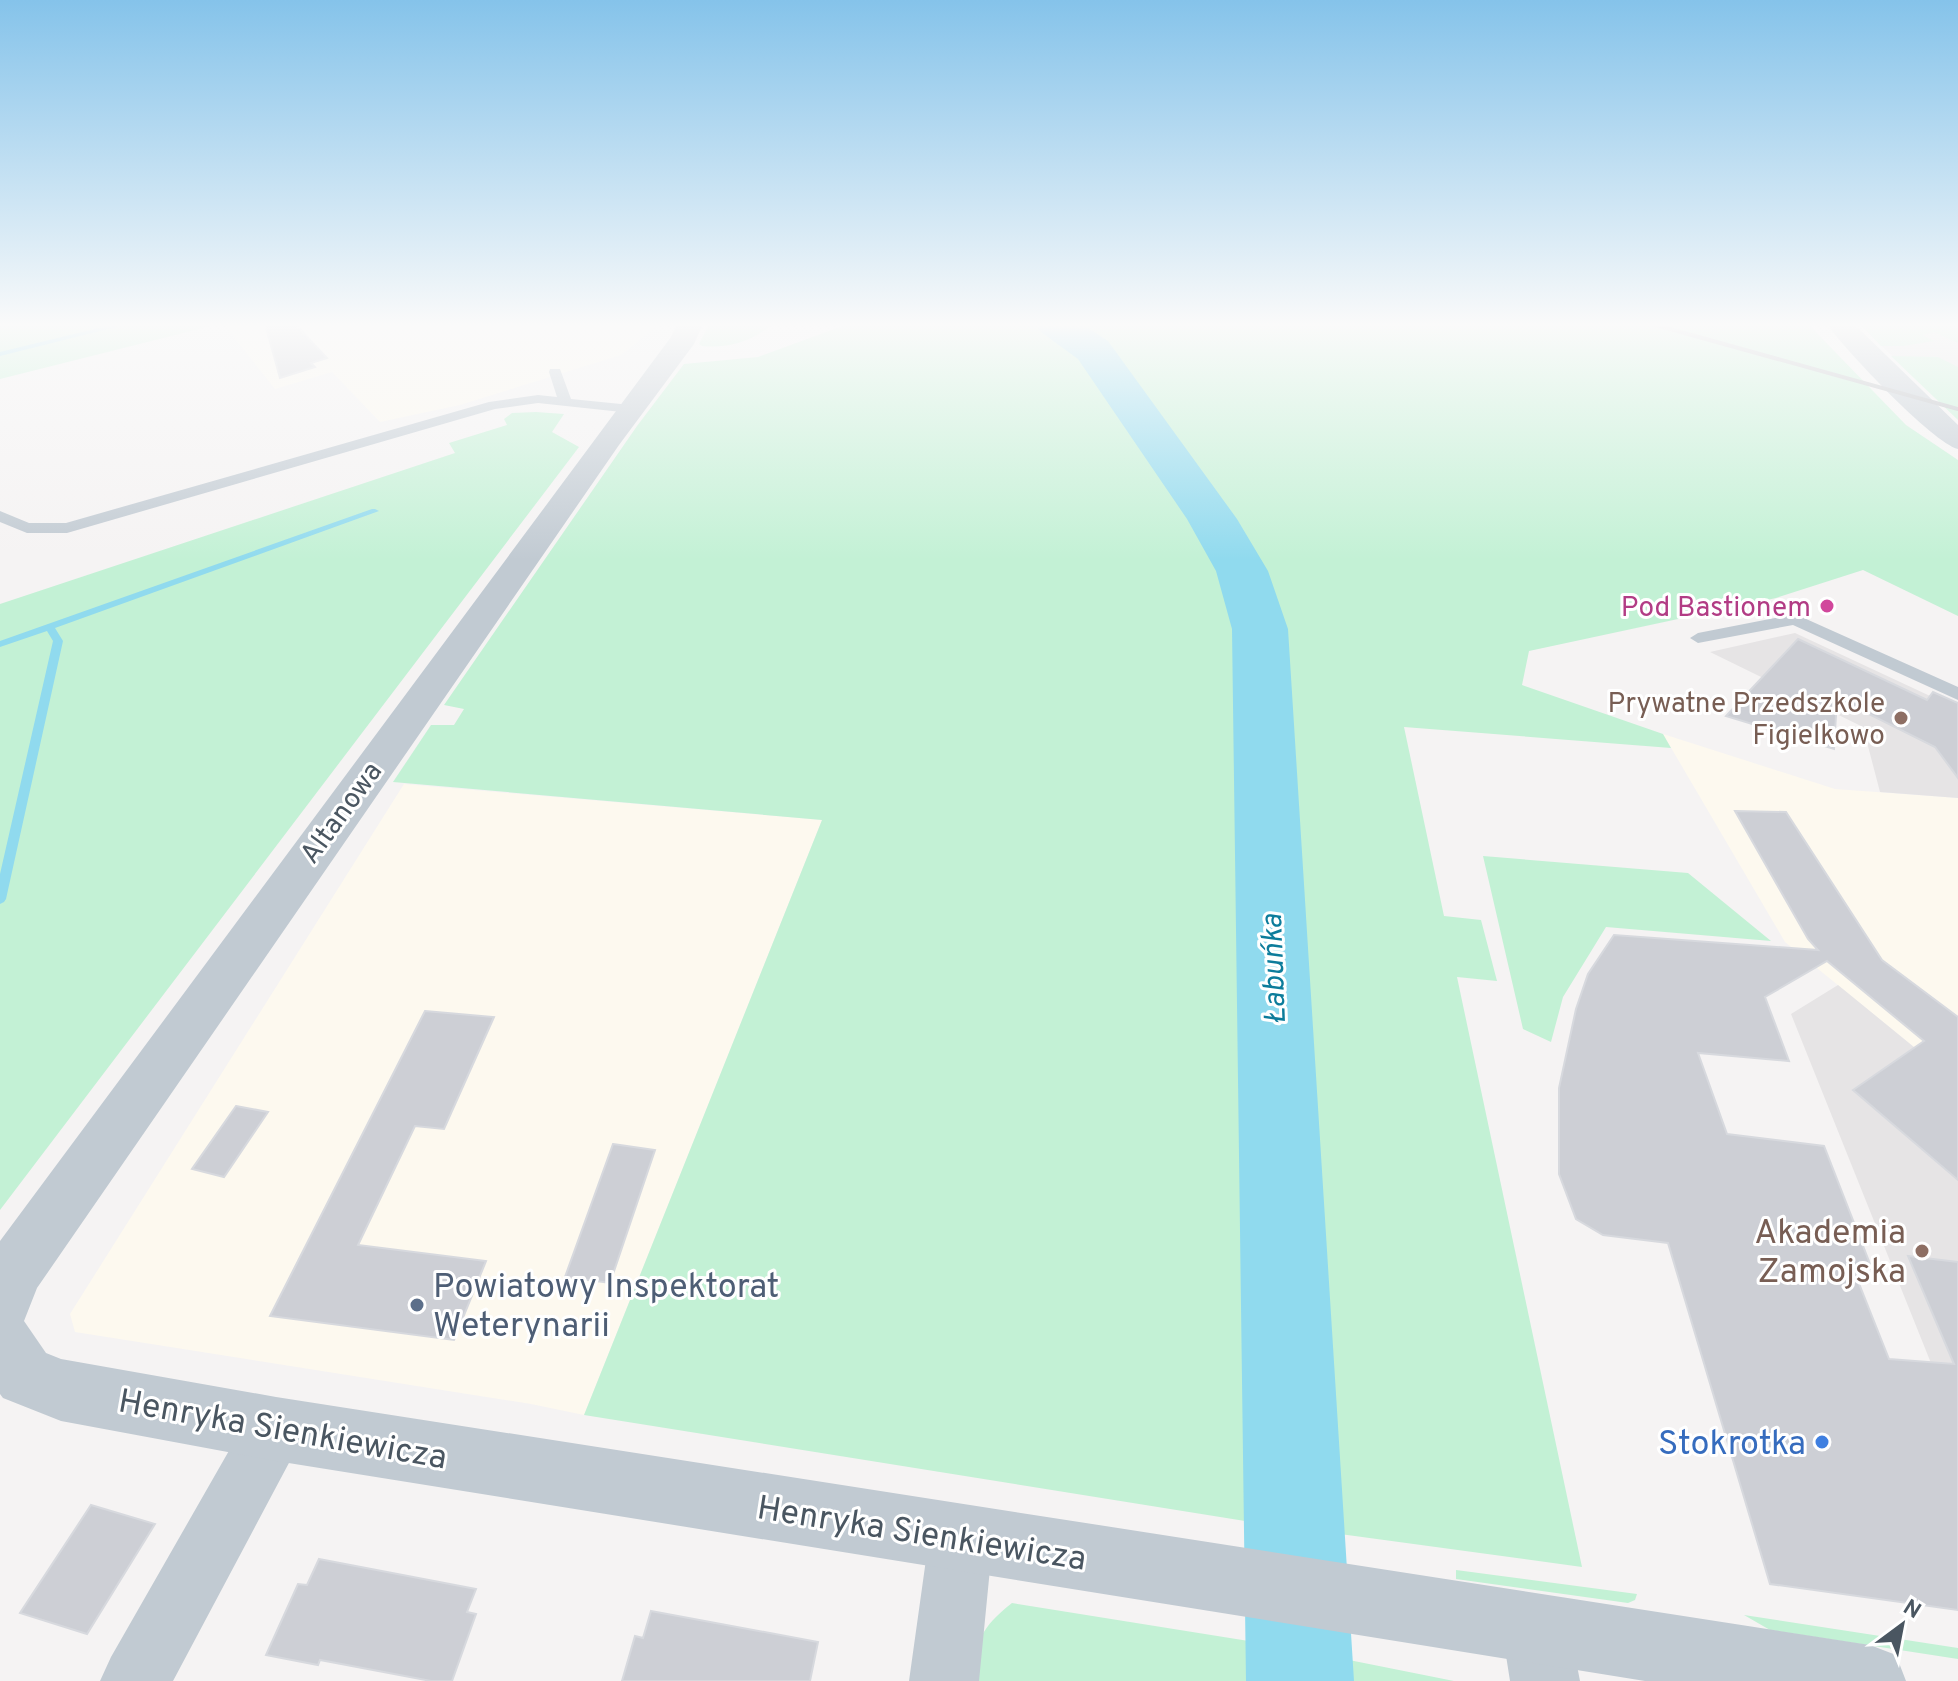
<svg xmlns="http://www.w3.org/2000/svg" width="1958" height="1681" viewBox="0 0 1958 1681" font-family="Overpass,sans-serif">
  <rect width="100%" height="100%" fill="#f5f3f3"/>
  <path fill="#fdf9ef" d="M232,324H656V327L621,355L460,405L380,422L332,372L275,389L225,326Z
    M1663,734L1835,789L1958,798V1083L1785,942Z
    M404,784L822,820L584,1415L531,1404L75,1332L70,1314Z"/>
  <path fill="#e6e4e5" d="M1860,324H1958V389L1910,374Z
    M1795,633L1958,709V798L1880,792L1863,727L1710,652Z
    M1838,985L1958,1083V1610L1949,1609L1947,1605L1955,1423L1791,1014Z"/>
  <path fill="#c3f1d5" d="M0,324H219L0,379Z
    M709,324H772C754,341 727,349 702,346L699,344Z
    M848,324H1808L1906,425L1958,460V616L1863,570L1776,598L1529,651L1522,685L1663,734L1671,748L1404,727L1444,916L1481,920L1497,981L1457,977L1582,1567L1245,1521L584,1415L822,820L393,782L431,725H454L464,709L444,705L637,426L684,364L758,357Z
    M1860,324H1958V343L1934,332L1922,335L1934,341L1903,346H1881Z
    M1891,356L1938,357L1958,367V420Z
    M536,412L564,414L552,432L579,447L0,1210V604L455,453L449,443L507,425L504,419L512,413Z
    M1483,856L1688,873L1771,941L1606,927L1563,997L1551,1042L1523,1029Z
    M1456,1570L1637,1594L1635,1600L1628,1603L1456,1579Z
    M1012,1603L1274,1645L1454,1681H971C976,1642 980,1628 1012,1603Z
    M1744,1615L1958,1648V1659L1770,1630Z"/>
  <g fill="none" stroke-linecap="round" stroke-linejoin="round">
    <path fill="#90daee" fill-rule="evenodd" d="M115,324H128L0,356V352Z
      M372,509H375L379,511L55,628L63,641L6,899L4,902L0,904V874L53,641L47,631L0,647V641Z"/>
    <path fill="#90daee" fill-rule="evenodd" d="M1035,324H1082L1108,341L1237,519L1268,571L1288,629L1354,1681H1246L1232,629L1216,571L1187,519L1078,359L1041,332Z"/>
  </g>
  <path fill="#cdcfd5" stroke="#d7d9de" stroke-width="2" d="M265,324H295L327,358L311,363L315,367L280,378Z
    M1798,639L1927,700L1933,692L1958,703V778L1935,747L1837,698L1834,749L1726,716Z
    M1735,811L1786,812L1882,960L1958,1017V1180L1853,1090L1924,1041L1827,961L1765,997L1789,1061L1698,1053L1727,1134L1824,1146L1872,1269L1852,1266L1889,1359L1954,1364L1908,1256L1958,1262V1610L1770,1584L1668,1243L1603,1235L1576,1219L1559,1174V1088L1576,1009L1588,974L1614,935L1818,950L1808,939Z
    M425,1011L494,1017L444,1129L415,1126L358,1245L486,1261L454,1340L270,1316Z
    M236,1106L268,1112L224,1177L192,1169Z
    M613,1144L655,1150L610,1283L565,1277Z
    M91,1505L155,1524L87,1634L20,1613Z
    M319,1559L476,1589L467,1612L476,1614L452,1681H431L320,1660L318,1665L266,1655L298,1584L307,1585Z
    M651,1611L818,1642L810,1681H622L635,1636L643,1638Z"/>
  <g fill="none" stroke-linecap="round" stroke-linejoin="round">
    <path fill="#c1cad2" fill-rule="evenodd" d="M550,369H560L571,399L631,405L638,409L631,413L538,403L495,409L67,533H27L0,522V511L29,523H66L489,402L538,395L557,397L549,372Z
      M1795,614L1958,687V700L1793,625L1698,643L1690,638L1698,633Z"/>
    <path fill="#c1cad2" fill-rule="evenodd" d="M1827,324H1854L1958,425V449C1933,443 1844,349 1827,324Z
      M276,1398L298,1407L307,1429L173,1681H100L111,1657L254,1407Z
      M961,1506L984,1515L993,1538L979,1681H909L929,1538L938,1515Z
      M1536,1596L1560,1606L1570,1630L1580,1681H1510L1502,1630L1512,1606Z"/>
    <path fill="#c1cad2" fill-rule="evenodd" d="M677,324H703L694,344L619,445L37,1288L24,1321L46,1353L61,1359L276,1397L1870,1645L1896,1655L1906,1681H1645L276,1461L61,1421L3,1398L0,1394V1241L671,337Z"/>
    <path stroke="#b5b8bd" stroke-width="4" d="M1652,324L1958,409"/>
  </g>
  <linearGradient id="sky" x2="0" y2="1"><stop stop-color="#85c3ea"/><stop offset="0.58" stop-color="#fafafa"/><stop offset="1" stop-color="#fafafa" stop-opacity="0"/></linearGradient>
  <rect width="1958" height="560" fill="url(#sky)"/>
  <circle fill="#d1479c" stroke="#fff" stroke-width="3" cx="1827" cy="606" r="8"/>
  <g fill="#8d6e63" stroke="#fff" stroke-width="3">
    <circle cx="1901" cy="718" r="8"/>
    <circle cx="1922" cy="1251" r="8"/>
  </g>
  <circle fill="#5c6f8a" stroke="#fff" stroke-width="3" cx="417" cy="1305" r="8"/>
  <circle fill="#3f7fe0" stroke="#fff" stroke-width="3" cx="1822" cy="1442" r="8"/>
  <g text-anchor="middle" stroke-width="6" stroke-linejoin="round" paint-order="stroke">
    <g font-size="28" fill="#b23c85" stroke="#fff" text-anchor="end">
      <text x="1811" y="616">Pod Bastionem</text>
    </g>
    <g font-size="28" fill="#785e54" stroke="#fff" text-anchor="end">
      <text x="1885" y="712">Prywatne Przedszkole<tspan x="1885" dy="32">Figielkowo</tspan></text>
    </g>
    <g font-size="28" fill="#4a5661" stroke="#fff">
      <text transform="translate(340 812) rotate(-54)" y="10">Altanowa</text>
    </g>
    <g font-size="30" font-style="italic" fill="#0c7c9b" stroke="#fff">
      <text transform="translate(1273 969) rotate(-92)" y="10">Łabuńka</text>
    </g>
    <g font-size="34" fill="#785e54" stroke="#fff" text-anchor="end">
      <text x="1906" y="1243">Akademia<tspan x="1906" dy="39">Zamojska</tspan></text>
    </g>
    <g font-size="34" fill="#4e5e75" stroke="#fff" text-anchor="start">
      <text x="433" y="1297">Powiatowy Inspektorat<tspan x="433" dy="39">Weterynarii</tspan></text>
    </g>
    <g font-size="34" fill="#4a5661" stroke="#fff">
      <text transform="translate(283 1428) rotate(10)" y="12">Henryka Sienkiewicza</text>
      <text transform="translate(922 1532) rotate(9)" y="12">Henryka Sienkiewicza</text>
    </g>
    <g font-size="34" fill="#366cbe" stroke="#fff" text-anchor="end">
      <text x="1806" y="1454">Stokrotka</text>
    </g>
  </g>
  <g transform="translate(1902 1625) rotate(32)" stroke="#ffffff" stroke-width="6" paint-order="stroke">
  <path d="M0-6L14 30L0 20L-14 30Z" fill="#4a5661"/>
  <text y="-12" font-size="22" font-weight="bold" text-anchor="middle" fill="#4a5661">N</text>
  </g>
</svg>
